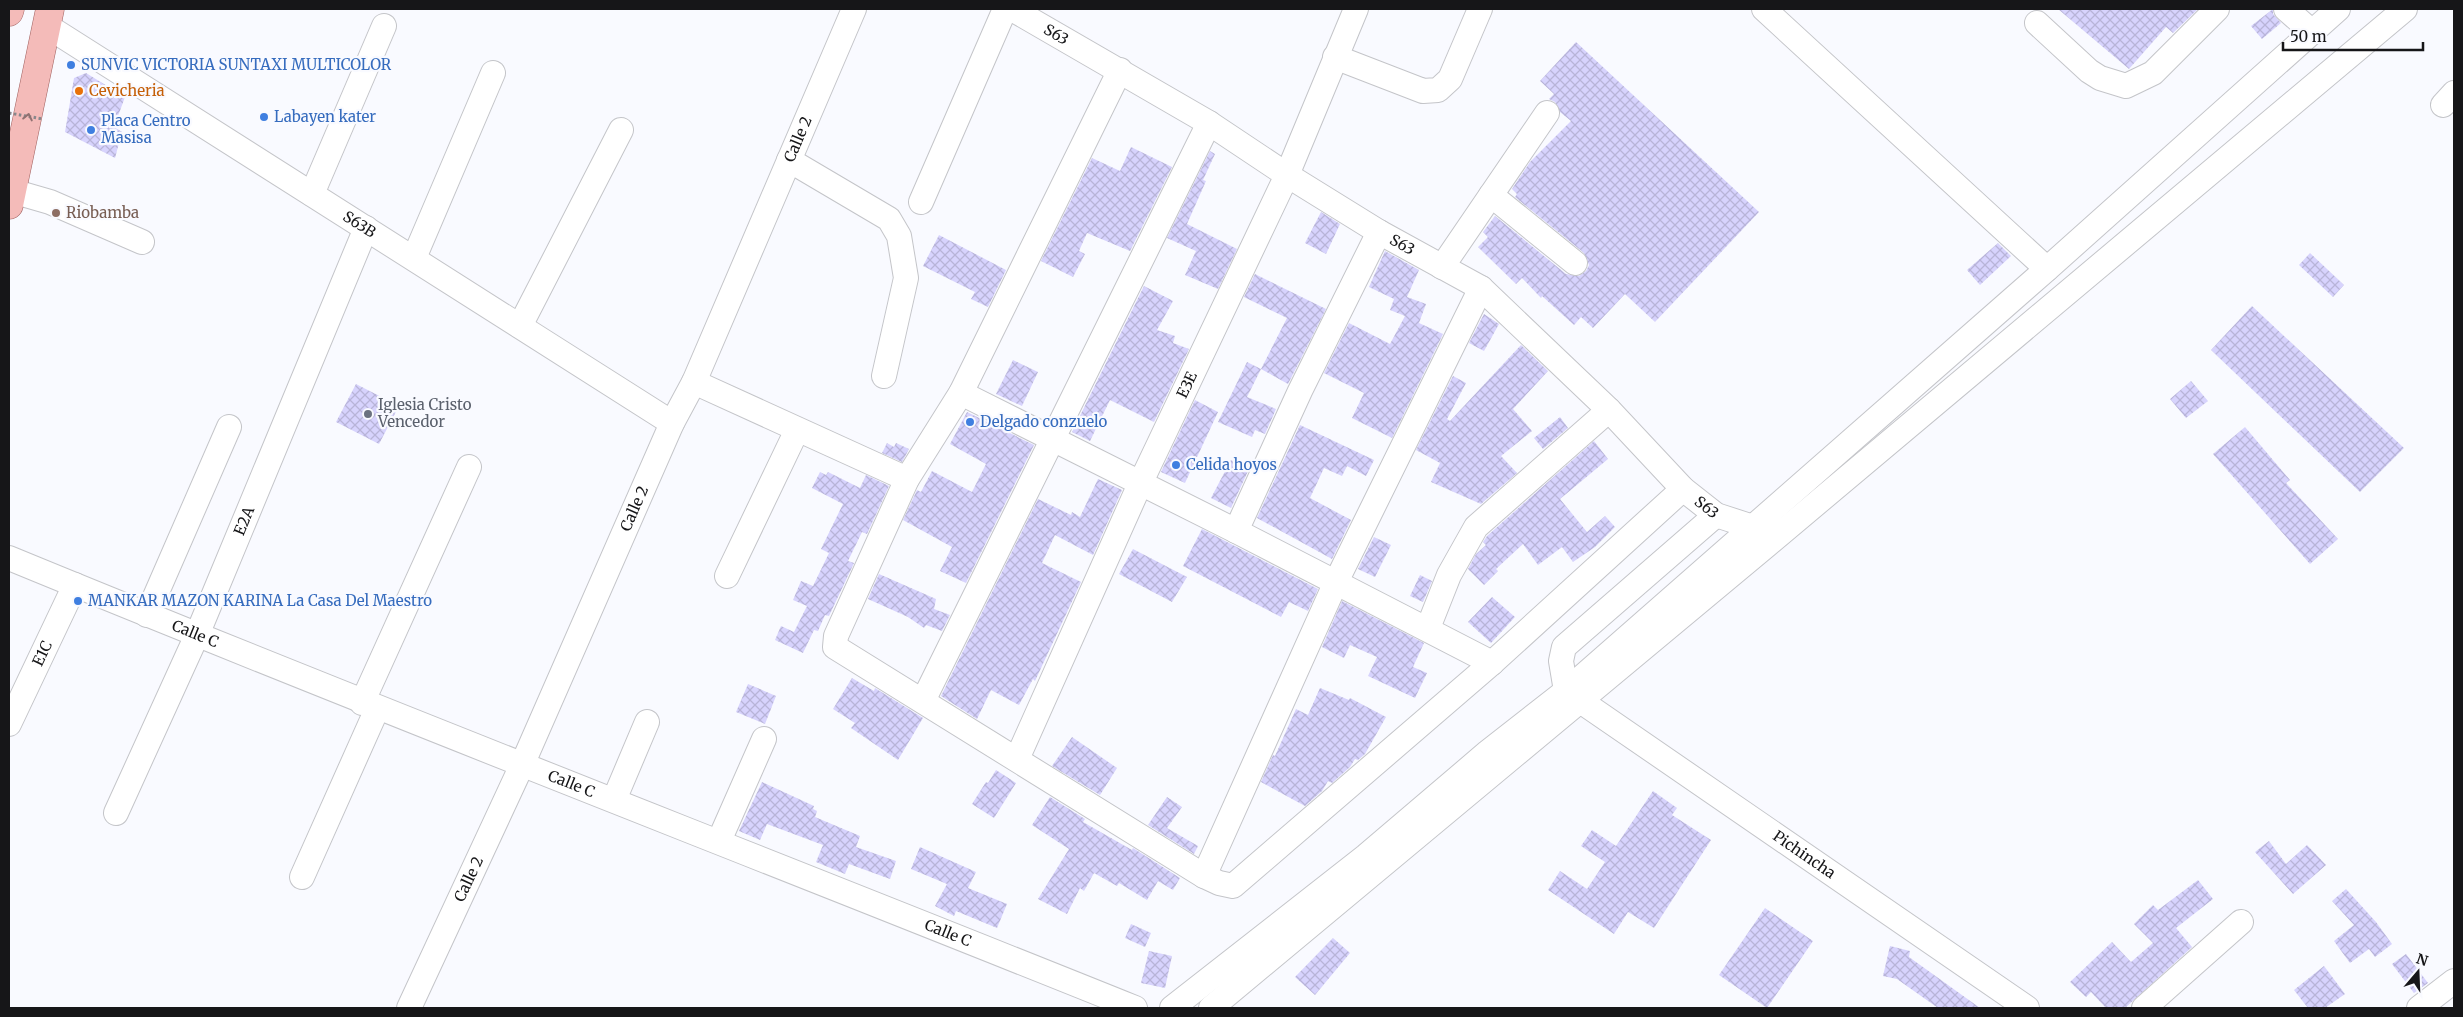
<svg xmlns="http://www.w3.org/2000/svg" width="2463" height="1017" viewBox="0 0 2463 1017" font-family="Merriweather,serif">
  <defs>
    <pattern id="building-cross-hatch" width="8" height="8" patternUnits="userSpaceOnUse" patternTransform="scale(1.25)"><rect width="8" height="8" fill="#d7d3fd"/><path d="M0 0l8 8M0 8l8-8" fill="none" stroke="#b8b4d8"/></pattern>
  </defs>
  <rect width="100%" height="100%" fill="#f9faff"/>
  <path fill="url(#building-cross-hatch)" d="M2058,9H2198L2173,33L2166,27L2129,69Z
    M2273,9V14L2281,23L2262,39L2251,26Z
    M1576,42L1759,212L1655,322L1625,294L1593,328L1581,317L1574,325L1542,296L1541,298L1522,278L1516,284L1478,247L1488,237L1483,232L1495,216L1566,274L1579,276L1586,271L1589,265L1584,253L1515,197L1517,194L1512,189L1530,162L1571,121L1560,112L1555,102L1549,99L1554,94L1540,81Z
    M86,73L125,97L114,127L122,132L115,158L65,132L74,78Z
    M1131,147L1172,167L1130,251L1087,233L1079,251L1085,254L1073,277L1041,261L1092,158L1120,171Z
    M1210,151L1215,154L1203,180L1206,181L1187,224L1237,249L1218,289L1185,275L1196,251L1167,238Z
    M1321,212L1340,224L1326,254L1305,243Z
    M939,235L1006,270L988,307L971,299L975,292L923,266Z
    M1998,243L2011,256L1980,285L1967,270Z
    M1385,251L1419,270L1407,297L1426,304L1419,323L1443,334L1392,438L1352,418L1364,393L1324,373L1349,323L1390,344L1405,316L1390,310L1394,299L1369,287Z
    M2310,253L2344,285L2333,297L2299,265Z
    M1255,274L1326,309L1288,384L1261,369L1287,318L1244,297Z
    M1144,286L1173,301L1157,330L1175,336L1173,343L1189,349L1154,422L1110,400L1090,441L1072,432Z
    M2252,306L2404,448L2360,492L2211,350Z
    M1484,314L1499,324L1484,351L1469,343Z
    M1521,345L1548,371L1513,409L1532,431L1501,456L1517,473L1481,504L1431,482L1440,463L1416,450L1453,376L1466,383L1447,419L1450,421Z
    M1013,360L1038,372L1022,406L996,394Z
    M1247,362L1261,369L1247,397L1276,409L1265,434L1255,430L1252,437L1218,422Z
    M2191,381L2208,401L2186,418L2170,399Z
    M356,384L399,406L379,444L336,422Z
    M1195,400L1218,412L1185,483L1161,472Z
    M967,412L1034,445L966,583L940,571L952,547L903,520L917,490L921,492L932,471L972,492L986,464L950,444Z
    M1560,417L1568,428L1543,449L1534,438Z
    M1300,425L1374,460L1366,476L1347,466L1342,476L1324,468L1310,498L1351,520L1332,559L1257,518Z
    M2245,427L2290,480L2286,483L2338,539L2310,564L2213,454Z
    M1594,441L1608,459L1560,499L1587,532L1605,516L1615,527L1595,547L1573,562L1562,547L1538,565L1523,544L1496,569L1498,571L1484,585L1468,569L1476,554L1486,545L1483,542L1487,536Z
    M887,443L894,447L896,443L909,449L902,462L882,453Z
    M1231,460L1249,469L1231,508L1211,498Z
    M820,472L826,475L828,472L860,488L866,475L889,486L867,534L862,532L848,561L854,563L829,616L825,615L818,631L814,630L803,653L775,640L781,626L794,632L807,606L793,600L801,581L813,586L829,553L821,549L843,504L812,488Z
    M1098,479L1122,490L1093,555L1055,535L1042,563L1081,582L1035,681L1033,679L1019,705L991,690L977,719L941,696L1038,499L1071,515L1072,512L1080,517Z
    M1202,529L1318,589L1308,611L1289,602L1281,617L1183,566Z
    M1374,537L1391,545L1375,577L1358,569Z
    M1133,549L1187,577L1172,602L1119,574Z
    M879,574L936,599L934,609L950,615L942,631L926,625L924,628L908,617L868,599Z
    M1420,575L1432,581L1423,602L1410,596Z
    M1492,597L1515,617L1491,643L1468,622Z
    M1342,601L1424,643L1413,667L1427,673L1415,698L1368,676L1377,657L1350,645L1344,658L1322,647Z
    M852,678L874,691L875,688L923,718L898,760L851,728L855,723L833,709Z
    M748,684L776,696L765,724L736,712Z
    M1320,688L1349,700L1350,698L1386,717L1365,754L1358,760L1355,759L1350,767L1332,783L1328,781L1322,791L1305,806L1261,782L1273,755L1275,756L1296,709L1308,715Z
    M1072,737L1117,768L1100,795L1052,766Z
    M996,770L1016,783L994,818L972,804L986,782L988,783Z
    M762,782L814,806L813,809L817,811L815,817L860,836L856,847L896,861L890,879L849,864L845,874L816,862L823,845L767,824L760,840L739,831Z
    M1653,791L1677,808L1672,815L1711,840L1654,928L1628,912L1614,934L1548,890L1560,871L1587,889L1605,862L1581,846L1592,830L1616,846Z
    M1050,797L1085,819L1083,822L1132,850L1133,848L1180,878L1173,890L1158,881L1147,900L1119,883L1117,886L1094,873L1084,891L1080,888L1067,914L1038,899L1069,849L1032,825Z
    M1167,797L1182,807L1167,828L1198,846L1194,854L1148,825Z
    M2269,841L2286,864L2307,845L2326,865L2293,894L2255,852Z
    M920,847L976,872L968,888L1007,904L997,928L956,911L954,916L935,906L947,884L911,869Z
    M2198,880L2213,899L2176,928L2192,947L2125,1008H2106L2091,992L2086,997L2070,982L2112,942L2131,962L2153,943L2134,924L2153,905L2158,910Z
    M2346,889L2376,922L2392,944L2375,957L2369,949L2350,963L2334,941L2354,925L2332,901Z
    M1765,908L1813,941L1767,1008L1719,975Z
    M1131,924L1151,933L1145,947L1125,938Z
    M1333,938L1350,953L1315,995L1295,977Z
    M1890,946L1910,951L1909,957L1980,1008H1938L1897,979L1883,976Z
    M1149,951L1172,956L1165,988L1141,983Z
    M2406,954L2428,983L2414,993L2392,964Z
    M2324,966L2345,994L2325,1008H2308L2294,990Z"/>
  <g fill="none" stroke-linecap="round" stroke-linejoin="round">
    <defs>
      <g id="minor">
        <path id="s1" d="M1012,9L1209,123L1287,175L1379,232L1481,288L1609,410L1683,489L1716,515L1753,527"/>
        <path d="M1764,9L2047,269"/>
        <path d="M2286,9L2312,32"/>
        <path d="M2037,23L2089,71L2100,78L2126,86L2153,73L2217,9"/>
        <path id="s2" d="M47,26L672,423"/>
        <path d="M1335,57L1423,91L1438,90L1450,79L1480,9"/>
        <path d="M1120,70L961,393L907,479L836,636L835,647L1204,876L1219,883L1233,886L1492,663L1683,489"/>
        <path d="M2443,105L2454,93"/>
        <path d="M789,160L889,219L899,236L906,278L884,376"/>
        <path d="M12,191L50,202L142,242"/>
        <path d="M312,194L384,26"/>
        <path d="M1491,195L1575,263"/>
        <path d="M921,202L1005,9"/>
        <path d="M414,258L493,73"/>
        <path d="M1442,267L1547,113"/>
        <path d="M520,326L621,130"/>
        <path d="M694,382L907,479"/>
        <path d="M961,393L1236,531L1492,663"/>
        <path id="s3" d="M1716,515L1564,647L1561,661L1566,691L2027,1008"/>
        <path d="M1236,531L1300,391L1379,232"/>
        <path id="s4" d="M9,558C383,712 760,857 1135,1008"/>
        <path d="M727,576L797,430"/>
        <path d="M147,615L229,427"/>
        <path d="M1428,628L1449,575L1476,527L1609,410"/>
        <path d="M923,701L1209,123"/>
        <path d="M362,703L469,467"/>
        <path id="s5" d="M9,724L75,585"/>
        <path id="s6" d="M1017,759L1140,484L1287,175L1356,9"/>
        <path d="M614,800L647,722"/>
        <path id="s7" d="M116,813L197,635L366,228"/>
        <path d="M719,841L764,739"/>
        <path d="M1204,876L1336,582L1481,288"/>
        <path d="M302,877L377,709"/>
        <path id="s8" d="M409,1008L522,765L672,423L694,382L854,9"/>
        <path d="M1172,1008L1366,856L1488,752L1566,691L2047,269L2338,9"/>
        <path d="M1211,1008L1767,545L2405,9"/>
        <path d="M2144,1008L2241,922"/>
        <path d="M2419,1008L2454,981"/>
      </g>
      <path id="major" d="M9,12L10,9
        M9,205L50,9"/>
    </defs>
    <use href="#minor" stroke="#c4c5c9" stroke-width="26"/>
    <use href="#major" stroke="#a16362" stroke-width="29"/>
    <use href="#minor" stroke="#fff" stroke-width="24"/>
    <use href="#major" stroke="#f4bbb9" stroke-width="28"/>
    <path stroke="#87878b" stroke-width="3" stroke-dasharray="2.5 2.5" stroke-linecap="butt" d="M9,113L43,119"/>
  </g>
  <defs><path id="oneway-chevron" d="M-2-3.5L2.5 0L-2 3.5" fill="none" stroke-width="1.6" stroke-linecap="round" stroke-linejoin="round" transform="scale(1.25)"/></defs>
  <use stroke="#907171" href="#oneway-chevron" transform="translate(28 117) rotate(-78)"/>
  <g fill="#3f7fe0" stroke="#f9faff" stroke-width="2">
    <circle cx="71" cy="65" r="5"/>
    <circle cx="264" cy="117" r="5"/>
    <circle cx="91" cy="130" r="5"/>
    <circle cx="970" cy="422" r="5"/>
    <circle cx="1176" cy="465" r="5"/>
    <circle cx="78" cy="601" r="5"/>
  </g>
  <circle fill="#e8710a" stroke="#f9faff" stroke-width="2" cx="79" cy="91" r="5"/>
  <circle fill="#8d6e63" stroke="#f9faff" stroke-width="2" cx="56" cy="213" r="5"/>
  <circle fill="#6b7280" stroke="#f9faff" stroke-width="2" cx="368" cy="414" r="5"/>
  <g text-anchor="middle" stroke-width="4.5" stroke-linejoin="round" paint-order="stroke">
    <g font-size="15" fill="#161618" stroke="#f9faff">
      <text dy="5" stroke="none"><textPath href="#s1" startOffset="51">S63</textPath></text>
      <text dy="5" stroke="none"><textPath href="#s8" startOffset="952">Calle 2</textPath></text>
      <text dy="5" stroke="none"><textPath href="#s2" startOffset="370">S63B</textPath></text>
      <text dy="5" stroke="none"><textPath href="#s1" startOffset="456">S63</textPath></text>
      <text dy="5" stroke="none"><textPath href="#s6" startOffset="411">E3E</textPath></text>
      <text dy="5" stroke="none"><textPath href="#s1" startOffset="861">S63</textPath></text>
      <text dy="5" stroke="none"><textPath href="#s8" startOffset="548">Calle 2</textPath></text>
      <text dy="5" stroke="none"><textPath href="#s7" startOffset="319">E2A</textPath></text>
      <text dy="5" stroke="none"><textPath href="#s4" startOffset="201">Calle C</textPath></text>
      <text dy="5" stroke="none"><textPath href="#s5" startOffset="78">E1C</textPath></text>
      <text dy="5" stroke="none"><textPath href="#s4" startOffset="606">Calle C</textPath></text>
      <text dy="5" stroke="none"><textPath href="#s3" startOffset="535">Pichincha</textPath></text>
      <text dy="5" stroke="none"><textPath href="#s8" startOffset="142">Calle 2</textPath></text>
      <text dy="5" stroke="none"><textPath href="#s4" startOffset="1011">Calle C</textPath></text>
    </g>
    <g font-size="15" fill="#366cbe" stroke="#f9faff" text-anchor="start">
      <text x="81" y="70">SUNVIC VICTORIA SUNTAXI MULTICOLOR</text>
      <text x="274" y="122">Labayen kater</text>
      <text x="101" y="126">Placa Centro<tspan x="101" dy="17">Masisa</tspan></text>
      <text x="980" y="427">Delgado conzuelo</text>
      <text x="1186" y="470">Celida hoyos</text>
      <text x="88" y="606">MANKAR MAZON KARINA La Casa Del Maestro</text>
    </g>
    <g font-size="15" fill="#c56008" stroke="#f9faff" text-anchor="start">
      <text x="89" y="96">Cevicheria</text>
    </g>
    <g font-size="15" fill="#785e54" stroke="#f9faff" text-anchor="start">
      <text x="66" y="218">Riobamba</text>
    </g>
    <g font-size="15" fill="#5b616d" stroke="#f9faff" text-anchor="start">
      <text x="378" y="410">Iglesia Cristo<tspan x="378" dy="17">Vencedor</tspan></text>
    </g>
  </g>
  <rect width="2463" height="1017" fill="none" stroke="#161618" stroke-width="20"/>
  <g transform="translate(2418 972) rotate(19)" stroke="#f9faff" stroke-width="4" paint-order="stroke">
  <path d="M0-4L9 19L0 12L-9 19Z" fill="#161618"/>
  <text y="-8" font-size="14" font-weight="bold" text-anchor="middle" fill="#161618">N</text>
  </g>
  <path d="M2283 42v8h140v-8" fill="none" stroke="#161618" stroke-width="2.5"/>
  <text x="2290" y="42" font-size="15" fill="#161618" stroke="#f9faff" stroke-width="4" paint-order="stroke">50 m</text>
</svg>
